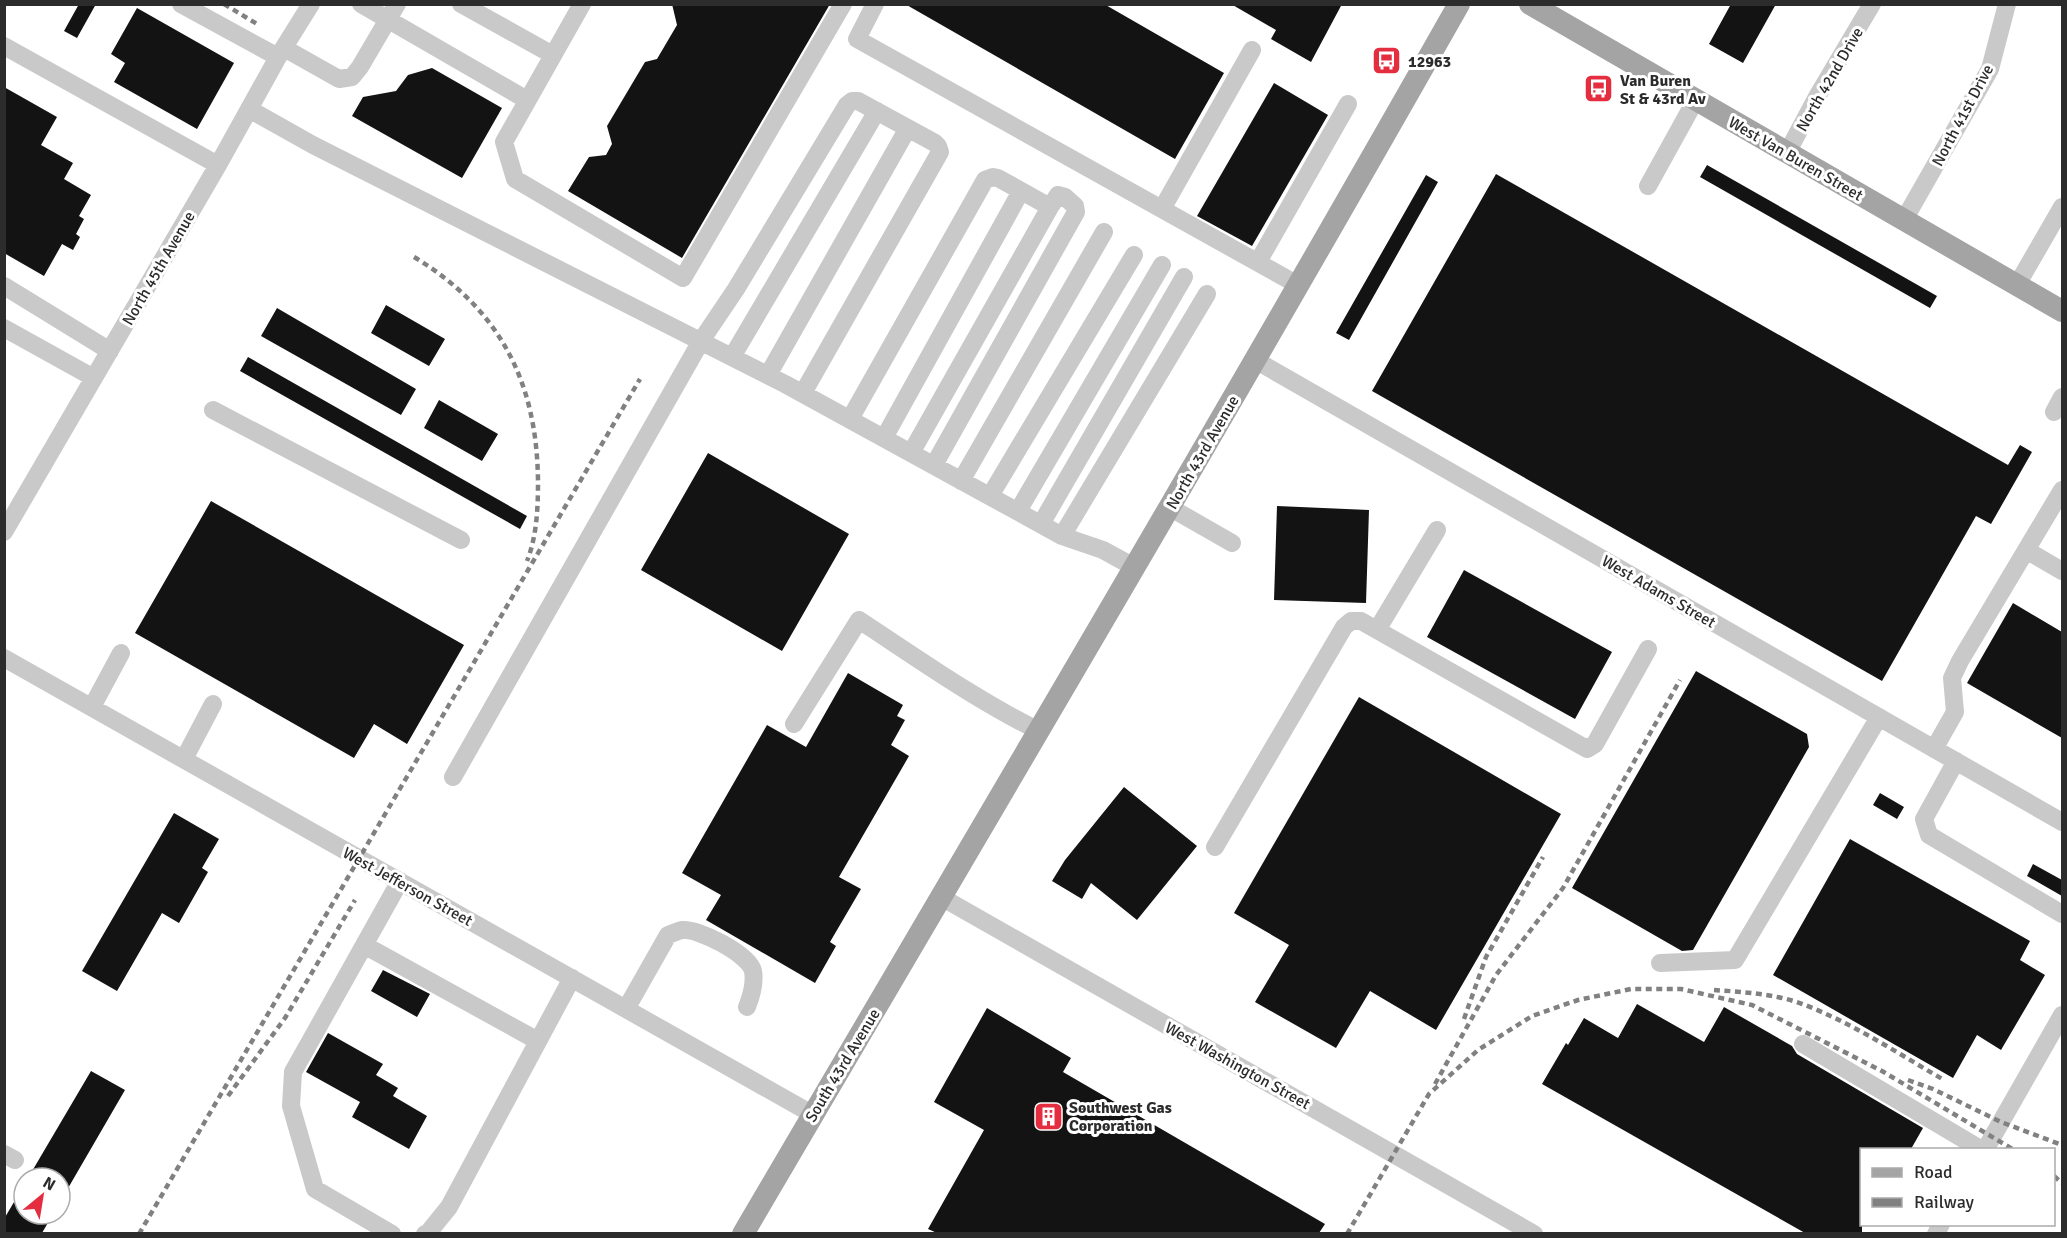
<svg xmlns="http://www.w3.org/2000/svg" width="2067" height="1238" viewBox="0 0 2067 1238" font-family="Signika,sans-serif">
  <rect width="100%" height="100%" fill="#fff"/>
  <path fill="#131313" d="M79,4H96L77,38L64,31Z
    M672,4H830L682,258L568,191L589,157L606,155L612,144L607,126L645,62L657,59L677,25Z
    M905,4H1104L1224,73L1175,159Z
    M1231,4H1342L1311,62L1271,39L1276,30Z
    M1731,4H1776L1743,63L1709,44Z
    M137,8L234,63L197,129L114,82L125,63L111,54Z
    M432,68L502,108L462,178L352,116L363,97L396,91L408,75Z
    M1274,83L1328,115L1252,246L1197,216Z
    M4,87L57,117L41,145L73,163L64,179L91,195L79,216L84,219L76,234L80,237L73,250L62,244L44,276L4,253Z
    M1707,165L1937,296L1930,308L1700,177Z
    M1496,174L2008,465L2020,445L2032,452L1991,524L1976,516L1882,681L1372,391Z
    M1426,175L1438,182L1349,340L1336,333Z
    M386,305L445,339L429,366L371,333Z
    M277,308L416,389L401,415L261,336Z
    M248,357L527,516L520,529L240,371Z
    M439,400L498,434L482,461L424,428Z
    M708,453L849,534L782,651L641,570Z
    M211,501L464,645L407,744L374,724L354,758L135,633Z
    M1277,506L1369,510L1366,603L1274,600Z
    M1464,570L1612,652L1575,719L1427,637Z
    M2013,603L2062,632V738L1967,683Z
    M1696,671L1807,734L1809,747L1693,950L1682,951L1572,888Z
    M848,673L903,705L897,716L905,720L891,745L909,756L839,877L861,889L830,942L836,946L815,983L706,920L721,895L682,873L767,725L806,747Z
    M1359,697L1561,814L1436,1030L1370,991L1336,1048L1255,1002L1289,945L1234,913Z
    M1124,787L1197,846L1137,920L1091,883L1082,899L1052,881L1065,860Z
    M1880,793L1904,807L1897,819L1873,805Z
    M174,813L219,839L202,868L208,872L179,923L162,913L117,991L82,971Z
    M1850,839L2030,941L2020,960L2045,975L2001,1050L1977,1035L1953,1078L1773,975Z
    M2033,864L2062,880V896L2027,876Z
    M383,970L430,994L417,1017L371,991Z
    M1637,1004L1704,1042L1724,1007L1792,1046L1797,1054L1923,1128L1911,1149H1862V1233H1805L1542,1084L1566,1043L1568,1045L1584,1018L1618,1038Z
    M987,1008L1071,1058L1063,1072L1325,1224L1319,1233H937L928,1229L984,1130L934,1102Z
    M328,1033L383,1064L376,1075L398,1088L393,1096L427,1116L409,1149L352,1117L360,1102L306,1072Z
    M91,1071L125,1090L60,1202V1178H28Z
    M24,1185V1214H53L42,1233H4V1219Z"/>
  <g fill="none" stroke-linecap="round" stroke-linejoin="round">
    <path stroke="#c9c9c9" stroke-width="18" d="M181,4L278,57
      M361,4L527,100
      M461,4L553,55
      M582,4L504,142L515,179L683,278L843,4
      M875,4L857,39L1298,285
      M4,46L218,165
      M284,48L339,79L352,77L360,67L397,4
      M249,109L313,145L785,384L1062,536L1103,550L1134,567
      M1787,153L1818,95L1872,4
      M1648,186L1695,101
      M1162,209L1252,50
      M1904,220L1990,69L2007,4
      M1258,262L1348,104
      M2017,285L2062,207
      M4,286L110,351
      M4,328L94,378
      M732,357L877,111
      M1255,360L2062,822
      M768,375L908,128
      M213,410L461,540
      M2054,412L2062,397
      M850,419L985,180L993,177L998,178L1050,207L1058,195L1065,197L1075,206L1076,212L934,465
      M884,438L1021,191
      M911,453L1050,207
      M961,481L1104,232
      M990,496L1134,255
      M1169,507L1232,543
      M1018,511L1162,265
      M1041,524L1184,277
      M4,532L218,165L278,57L311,4
      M1062,536L1207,294
      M2026,550L2062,571
      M1377,630L1437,530
      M4,658L812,1114
      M92,707L121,653
      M794,724L859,620C917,658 976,700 1039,731
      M1934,749L1955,712L1952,678L1960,661L2062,490
      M184,759L213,704
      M1956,761L1924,819L1929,835L2062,914
      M453,777L701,341L736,289L847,105L852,101H858L935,143L938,146L940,152L803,393
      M1215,847L1344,627L1351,621H1361L1587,749L1595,744L1648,649
      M941,897L1534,1234
      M364,945L538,1041
      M1660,963L1735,960L1879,717
      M626,1009L668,935C673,933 678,931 682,930C698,928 749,954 753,971C755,982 751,997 747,1007
      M1803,1044L1982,1150
      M1985,1150L2062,1015
      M4,1154L15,1160
      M392,1234L315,1189L291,1106L293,1072L400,881
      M425,1234L428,1233L449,1207L572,978
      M1936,1234L1941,1224"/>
    <path stroke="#a4a4a4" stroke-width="22" d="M1530,4L2062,311
      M743,1234C983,825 1225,417 1459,4"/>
    <path stroke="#818181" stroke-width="4.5" stroke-dasharray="6 4.5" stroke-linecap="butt" d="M224,4L257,24
      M414,257C500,309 537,382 538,481C538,507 537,536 527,561
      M1714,990C1744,992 1777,994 1805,1005C1854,1024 1899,1054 1944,1080
      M1464,1019L1486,957L1543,857
      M1908,1080L1933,1089L2001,1122L2062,1145
      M1435,1084L1496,975L1563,888L1680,680
      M228,1096L285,1018L355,900
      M2054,1176L2062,1183
      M139,1234L640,379
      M1347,1234L1429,1094L1478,1050L1532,1016L1578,1000L1631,989H1681L1752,1005L1882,1071L2014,1150"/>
  </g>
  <defs>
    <symbol id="bus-square" viewBox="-11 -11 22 22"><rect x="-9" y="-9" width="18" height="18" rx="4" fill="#e42d3e" stroke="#fff"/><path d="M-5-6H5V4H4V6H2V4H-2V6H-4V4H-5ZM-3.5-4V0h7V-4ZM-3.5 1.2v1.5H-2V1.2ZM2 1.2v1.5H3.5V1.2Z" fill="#fff"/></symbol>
    <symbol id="building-square" viewBox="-11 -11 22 22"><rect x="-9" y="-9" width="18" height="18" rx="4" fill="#e42d3e" stroke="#fff"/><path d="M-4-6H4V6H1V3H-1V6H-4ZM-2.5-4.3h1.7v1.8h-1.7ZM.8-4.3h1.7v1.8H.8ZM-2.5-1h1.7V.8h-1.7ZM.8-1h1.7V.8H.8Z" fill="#fff"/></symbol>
  </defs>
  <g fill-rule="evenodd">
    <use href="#bus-square" x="1370" y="44" width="33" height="33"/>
    <use href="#bus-square" x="1582" y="72" width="33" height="33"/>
    <use href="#building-square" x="1032" y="1100" width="33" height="33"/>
  </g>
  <g text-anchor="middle" stroke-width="6" stroke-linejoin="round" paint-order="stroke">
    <g font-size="16" font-weight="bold" fill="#2c2c2c" stroke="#fff" text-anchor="start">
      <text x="1408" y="67">12963</text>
      <text x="1620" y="86">Van Buren<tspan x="1620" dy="18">St &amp; 43rd Av</tspan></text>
      <text x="1069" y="1113">Southwest Gas<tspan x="1069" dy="18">Corporation</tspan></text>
    </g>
    <g font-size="16" fill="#2c2c2c" stroke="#fff">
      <text transform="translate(1829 79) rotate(-60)" y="6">North 42nd Drive</text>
      <text transform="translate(1962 115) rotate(-62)" y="6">North 41st Drive</text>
      <text transform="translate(1796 158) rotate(30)" y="6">West Van Buren Street</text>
      <text transform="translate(158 268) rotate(-60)" y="6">North 45th Avenue</text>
      <text transform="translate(1202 452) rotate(-60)" y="6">North 43rd Avenue</text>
      <text transform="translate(1659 591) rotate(30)" y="6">West Adams Street</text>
      <text transform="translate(408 886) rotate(29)" y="6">West Jefferson Street</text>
      <text transform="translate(842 1065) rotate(-59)" y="6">South 43rd Avenue</text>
      <text transform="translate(1238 1065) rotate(29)" y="6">West Washington Street</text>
    </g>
  </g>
  <rect width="2067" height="1238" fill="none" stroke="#2c2c2c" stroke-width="12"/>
  <rect x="1860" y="1148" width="195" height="78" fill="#ffffff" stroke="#ababab" stroke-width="1.5"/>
  <rect x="1872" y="1168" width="30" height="9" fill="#a4a4a4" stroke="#ababab" stroke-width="1.5"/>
  <text x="1914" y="1178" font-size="18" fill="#2c2c2c">Road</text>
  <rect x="1872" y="1198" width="30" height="9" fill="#818181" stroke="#ababab" stroke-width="1.5"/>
  <text x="1914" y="1208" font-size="18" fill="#2c2c2c">Railway</text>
  <g transform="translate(42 1196) rotate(30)"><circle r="28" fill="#ffffff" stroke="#ababab" stroke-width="1.5"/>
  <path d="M0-4.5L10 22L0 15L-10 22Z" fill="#e42d3e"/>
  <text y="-9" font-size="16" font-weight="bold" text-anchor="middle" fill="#2c2c2c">N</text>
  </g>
</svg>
